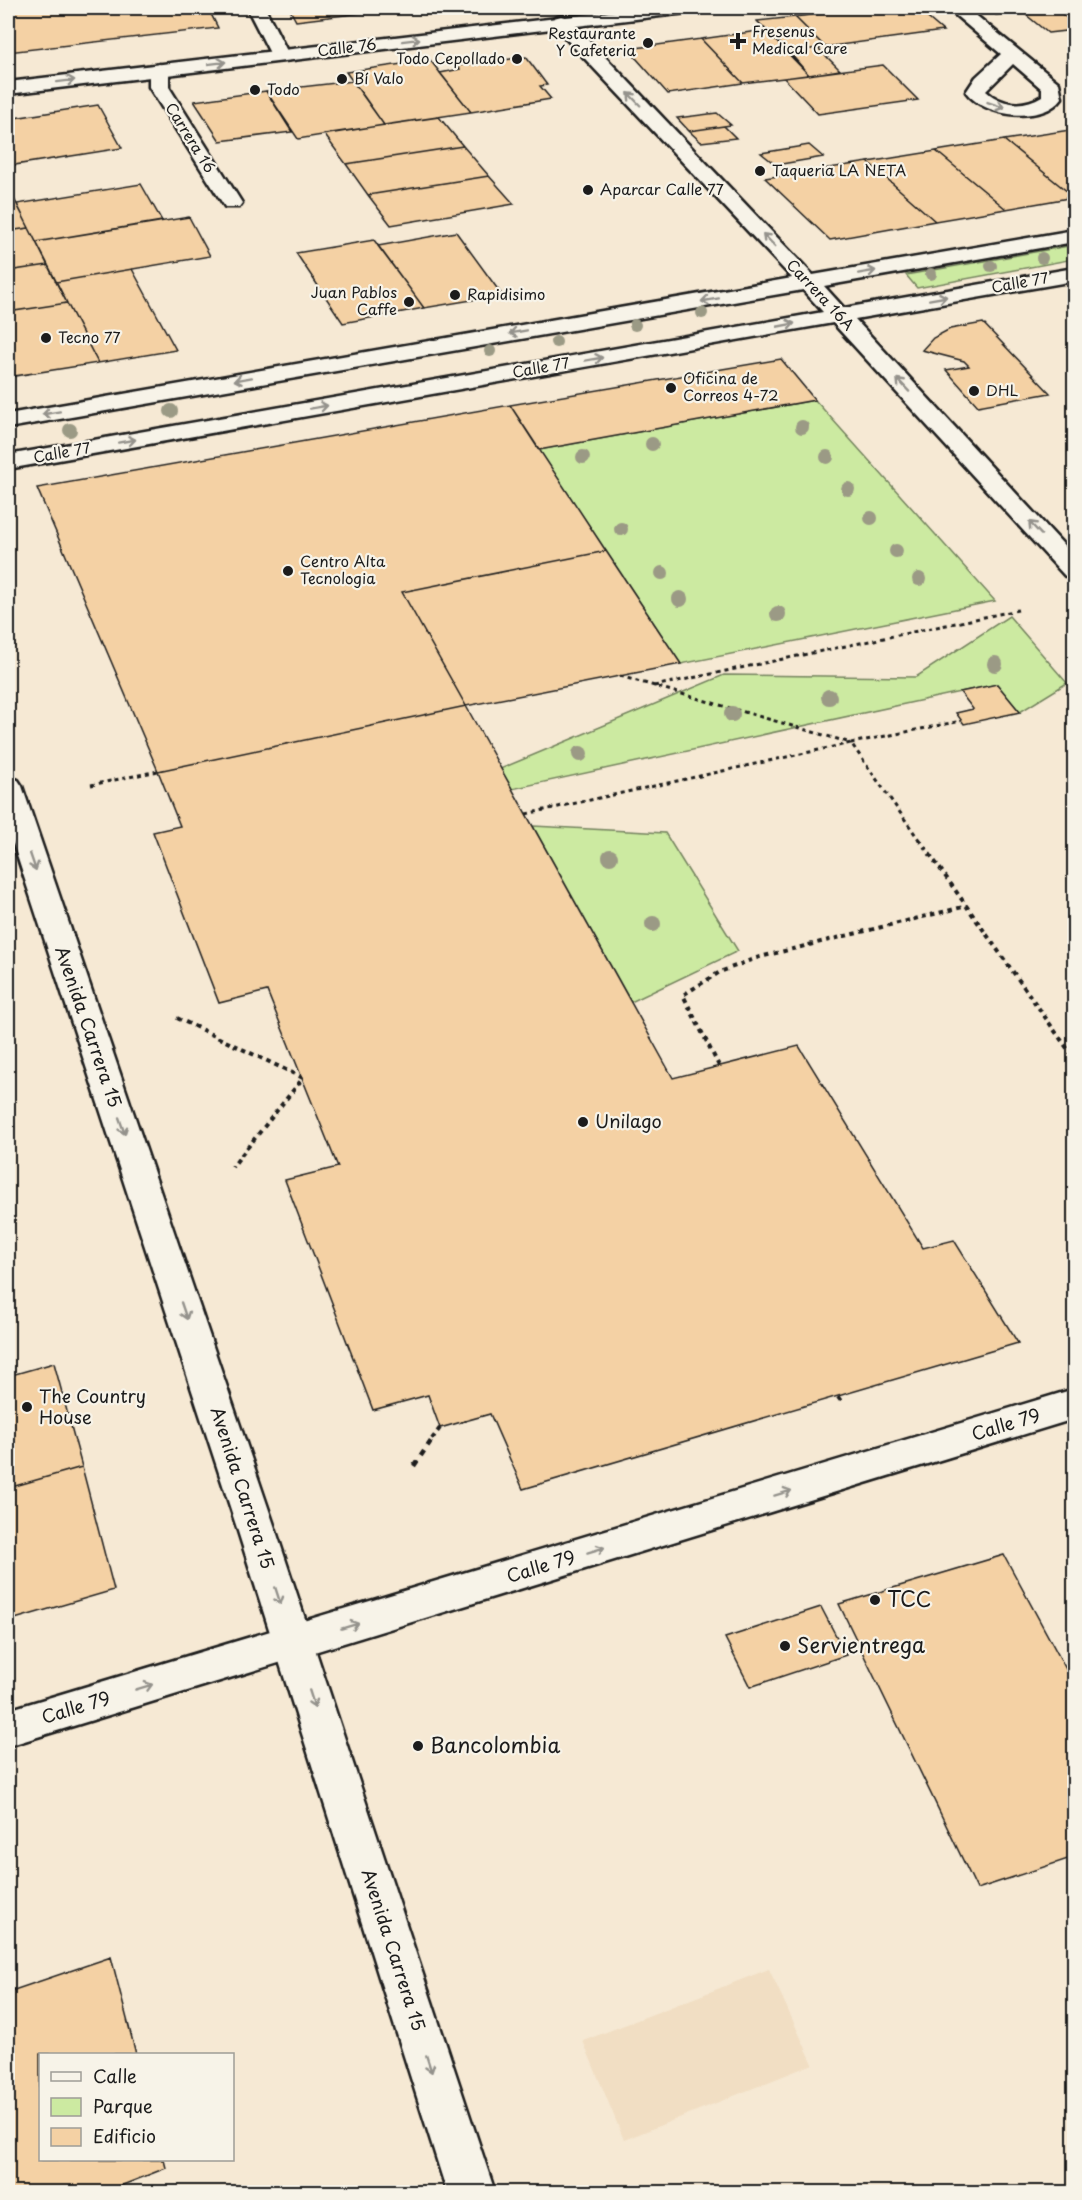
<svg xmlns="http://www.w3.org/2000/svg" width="1082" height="2200" viewBox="0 0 1082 2200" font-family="'Playpen Sans',sans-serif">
  <rect width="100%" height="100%" fill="#f6e9d4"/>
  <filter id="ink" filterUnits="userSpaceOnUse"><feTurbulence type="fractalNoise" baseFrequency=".0167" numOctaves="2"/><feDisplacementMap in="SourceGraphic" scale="12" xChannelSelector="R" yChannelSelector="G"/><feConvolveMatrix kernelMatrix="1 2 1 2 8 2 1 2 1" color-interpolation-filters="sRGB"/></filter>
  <g filter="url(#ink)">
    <path fill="#f1dec3" d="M769,1969L813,2064L624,2140L583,2041Z"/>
    <path fill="#cceaa1" stroke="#74835e" stroke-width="1.5" d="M1074,245V259L917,288L906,275Z
      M815,400L995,601L681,664L539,450Z
      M1009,616L1067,683L1020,712L997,684L512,789L500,769L724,675L916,677Z
      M533,826L665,833L738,951L631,1002Z"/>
    <path fill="#f4d1a4" stroke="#1c1c1c" stroke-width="1.5" d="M8,8H208L218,28L8,52Z
      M289,8H385L387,10L296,21Z
      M860,8H916L943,31L825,47L795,17Z
      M987,8H1040L996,15Z
      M1056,9L1074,24V30L1048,33L1025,14Z
      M795,17L825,47L789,52L757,21Z
      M765,30L809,75L743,83L701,39Z
      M701,39L743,83L668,94L628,49Z
      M818,48L840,70L809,75L789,52Z
      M526,57L547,85L540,86L551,99L471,112L440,73L460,69L456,66Z
      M430,60L471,112L384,125L346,72Z
      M883,65L918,100L818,114L784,78Z
      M353,81L384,125L298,139L266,91Z
      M266,91L292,132L220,141L194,101Z
      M98,105L122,148L8,166V119Z
      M717,113L731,125L689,131L677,118Z
      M439,117L463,146L346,164L324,134Z
      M724,126L736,138L701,142L689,131Z
      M1070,130L1074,133V197L1004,140Z
      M1004,140L1074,197L1006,209L936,151Z
      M809,145L823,157L776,165L761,153Z
      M463,146L489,176L368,195L346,164Z
      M936,151L1006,209L935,221L868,162Z
      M868,162L935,221L830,240L765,178Z
      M489,176L514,204L391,225L368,195Z
      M141,184L162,221L36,242L17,204Z
      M8,193H11L29,228L8,231Z
      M189,217L210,256L56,282L36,242Z
      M29,228L48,265L8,271V231Z
      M456,232L502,295L424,308L378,246Z
      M374,240L424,308L343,323L296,253Z
      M48,265L67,303L8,312V271Z
      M132,269L176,350L98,363L56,282Z
      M67,303L98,363L8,377V312Z
      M983,323L1050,393L978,406L946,370L969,366L964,361L922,350L933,338L950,329Z
      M781,359L815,400L539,450L510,405Z
      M510,405L606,551L402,592L466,706L158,771L37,488Z
      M606,551L681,664L466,706L402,592Z
      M997,684L1020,712L964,724L956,713L973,709L960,692Z
      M466,706L673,1078L799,1046L923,1248L954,1240L1018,1343L523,1489L490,1414L440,1428L428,1395L373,1410L285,1180L338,1167L267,991L219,1003L153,832L180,826L158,771Z
      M54,1363L82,1467L8,1488V1376Z
      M82,1467L114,1590L8,1621V1488Z
      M1004,1555L1074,1684V1857L977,1889L839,1604Z
      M821,1607L846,1655L750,1687L725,1638Z
      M111,1957L136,2054H40V2160H164L166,2168L105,2192H8V1992Z"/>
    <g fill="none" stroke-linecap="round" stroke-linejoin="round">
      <defs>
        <path id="street" d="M247,8H265L289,55L287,59H273Z
          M947,8H967L1059,83L1062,98C1043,125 984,117 966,92L976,77L1001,54ZM1013,64L1042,89V96C1024,107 1003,106 986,91Z
          M561,16L568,18L813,275L1074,230V242L824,286L844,308L1074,268V281L855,319L1074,556V579L1065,576L833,323L8,469V455L823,312L803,290L8,428V414L792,278L554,26L552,22L554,18Z
          M159,64L169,70V87L242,203L239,207H225L149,87V70Z
          M1074,1389V1419L8,1746V1710Z"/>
        <path id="secondary" d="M643,8H695L686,13L8,94V82Z
          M8,777L18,780L22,786L274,1525L495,2192H447L236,1525L8,828Z"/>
      </defs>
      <use href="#street" stroke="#1c1c1c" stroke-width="5"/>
      <use href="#secondary" stroke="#1c1c1c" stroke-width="5"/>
      <path stroke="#1c1c1c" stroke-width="3" stroke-dasharray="4 4" stroke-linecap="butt" d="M620,676L851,743L961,721
        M654,686L1018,610
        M91,785L158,771
        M526,814L851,743L920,841"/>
      <path stroke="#1c1c1c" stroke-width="4" stroke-dasharray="4.5 4.5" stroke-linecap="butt" d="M919,839L1074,1058
        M177,1018L303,1078L232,1167
        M719,1066L683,995L720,972L756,958L967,906
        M838,1397L843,1404
        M432,1439L440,1428"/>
      <path stroke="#1c1c1c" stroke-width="4.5" stroke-dasharray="6 6" stroke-linecap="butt" d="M414,1466L433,1438"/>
      <use href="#street" fill="#f7f3e8" fill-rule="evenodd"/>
      <use href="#secondary" fill="#f7f3e8" fill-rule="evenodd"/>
    </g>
    <g fill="#9b9a85">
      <circle cx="1042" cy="258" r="6"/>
      <circle cx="991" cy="266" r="6"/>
      <circle cx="931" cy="274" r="6"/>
      <circle cx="702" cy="313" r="6"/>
      <circle cx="635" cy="325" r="6"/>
      <circle cx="556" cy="342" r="6"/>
      <circle cx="490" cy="351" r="6"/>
      <circle cx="171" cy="411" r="7"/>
      <circle cx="802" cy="427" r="7"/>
      <circle cx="70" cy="430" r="7"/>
      <circle cx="652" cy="444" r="7"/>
      <circle cx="583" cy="457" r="7"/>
      <circle cx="827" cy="457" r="7"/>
      <circle cx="848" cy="489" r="7"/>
      <circle cx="871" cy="518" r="7"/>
      <circle cx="621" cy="529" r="7"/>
      <circle cx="896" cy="551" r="7"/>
      <circle cx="662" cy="573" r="7"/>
      <circle cx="919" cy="579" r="7"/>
      <circle cx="680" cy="599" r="8"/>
      <circle cx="778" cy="614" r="8"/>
      <circle cx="995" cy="664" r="8"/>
      <circle cx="829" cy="697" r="8"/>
      <circle cx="732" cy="714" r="8"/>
      <circle cx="580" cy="754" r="8"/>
      <circle cx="610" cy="857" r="8"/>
      <circle cx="653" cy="924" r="8"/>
    </g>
    <defs><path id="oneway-shaft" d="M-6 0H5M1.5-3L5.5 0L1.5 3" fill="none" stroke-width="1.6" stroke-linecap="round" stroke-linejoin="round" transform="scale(1.5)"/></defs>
    <g stroke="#94928c">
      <use href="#oneway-shaft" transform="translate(411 40) rotate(-7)"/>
      <use href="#oneway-shaft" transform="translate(217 63) rotate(-7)"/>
      <use href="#oneway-shaft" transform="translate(66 81) rotate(-7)"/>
      <use href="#oneway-shaft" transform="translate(634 99) rotate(-134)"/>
      <use href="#oneway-shaft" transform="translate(996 105) rotate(19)"/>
      <use href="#oneway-shaft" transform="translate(769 240) rotate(-134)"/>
      <use href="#oneway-shaft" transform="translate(867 272) rotate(-10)"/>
      <use href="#oneway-shaft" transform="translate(938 298) rotate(-10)"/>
      <use href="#oneway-shaft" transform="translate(710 300) rotate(170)"/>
      <use href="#oneway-shaft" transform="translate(786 325) rotate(-11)"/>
      <use href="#oneway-shaft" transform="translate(518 332) rotate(170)"/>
      <use href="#oneway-shaft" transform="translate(594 359) rotate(-10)"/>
      <use href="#oneway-shaft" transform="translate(243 379) rotate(170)"/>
      <use href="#oneway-shaft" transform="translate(903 385) rotate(-133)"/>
      <use href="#oneway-shaft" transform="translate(319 407) rotate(-10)"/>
      <use href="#oneway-shaft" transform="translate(51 413) rotate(170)"/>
      <use href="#oneway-shaft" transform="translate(127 441) rotate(-10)"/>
      <use href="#oneway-shaft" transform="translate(1035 528) rotate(-133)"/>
      <use href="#oneway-shaft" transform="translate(33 862) rotate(71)"/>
      <use href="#oneway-shaft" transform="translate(122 1126) rotate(71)"/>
      <use href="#oneway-shaft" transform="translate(184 1311) rotate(71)"/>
      <use href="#oneway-shaft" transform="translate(783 1493) rotate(-17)"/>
      <use href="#oneway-shaft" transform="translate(596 1550) rotate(-17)"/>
      <use href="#oneway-shaft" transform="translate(278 1596) rotate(72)"/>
      <use href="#oneway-shaft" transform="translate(350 1626) rotate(-17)"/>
      <use href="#oneway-shaft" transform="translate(144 1687) rotate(-17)"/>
      <use href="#oneway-shaft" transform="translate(312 1699) rotate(72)"/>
      <use href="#oneway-shaft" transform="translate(429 2064) rotate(72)"/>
    </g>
  </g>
  <g fill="#1c1c1c" stroke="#f7f3e8" stroke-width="2">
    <path d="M735 32h6v6h6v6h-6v6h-6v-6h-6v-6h6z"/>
    <circle cx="648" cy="43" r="6"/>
    <circle cx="517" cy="59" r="6"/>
    <circle cx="342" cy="79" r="6"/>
    <circle cx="255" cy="90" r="6"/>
    <circle cx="760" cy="171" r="6"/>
    <circle cx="588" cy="190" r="6"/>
    <circle cx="455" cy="295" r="6"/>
    <circle cx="409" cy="302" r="6"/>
    <circle cx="46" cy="338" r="6"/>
    <circle cx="671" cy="388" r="6"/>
    <circle cx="974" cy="391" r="6"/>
    <circle cx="288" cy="571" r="6"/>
    <circle cx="583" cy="1122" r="6"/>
    <circle cx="27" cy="1407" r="6"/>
    <circle cx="875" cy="1600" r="6"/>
    <circle cx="785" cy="1646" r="6"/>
    <circle cx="418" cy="1746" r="6"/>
  </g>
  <g text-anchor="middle" stroke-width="4.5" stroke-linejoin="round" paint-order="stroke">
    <g font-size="15" fill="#1c1c1c" stroke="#f7f3e8" text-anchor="start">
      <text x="752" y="37">Fresenus<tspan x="752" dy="17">Medical Care</tspan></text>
      <text x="636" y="39" text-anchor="end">Restaurante<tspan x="636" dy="17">Y Cafeteria</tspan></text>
      <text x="505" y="64" text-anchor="end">Todo Cepollado</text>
      <text x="354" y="84">Bí Valo</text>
      <text x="267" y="95">Todo</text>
      <text x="772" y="176">Taqueria LA NETA</text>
      <text x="600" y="195">Aparcar Calle 77</text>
      <text x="397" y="298" text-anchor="end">Juan Pablos<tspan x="397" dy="17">Caffe</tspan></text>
      <text x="467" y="300">Rapidisimo</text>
      <text x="58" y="343">Tecno 77</text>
      <text x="683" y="384">Oficina de<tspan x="683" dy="17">Correos 4-72</tspan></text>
      <text x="986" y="396">DHL</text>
      <text x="300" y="567">Centro Alta<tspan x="300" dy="17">Tecnologia</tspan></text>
    </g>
    <g font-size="15" fill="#1c1c1c" stroke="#f7f3e8">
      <text transform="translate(347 48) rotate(-7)" y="5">Calle 76</text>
      <text transform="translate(190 138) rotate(58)" y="5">Carrera 16</text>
      <text transform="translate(1020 283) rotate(-10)" y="5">Calle 77</text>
      <text transform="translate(820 295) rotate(47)" y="5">Carrera 16A</text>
      <text transform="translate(541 368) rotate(-10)" y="5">Calle 77</text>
      <text transform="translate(62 453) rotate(-10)" y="5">Calle 77</text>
    </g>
    <g font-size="18" fill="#1c1c1c" stroke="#f7f3e8">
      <text transform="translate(88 1027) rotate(71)" y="6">Avenida Carrera 15</text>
      <text transform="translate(1006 1425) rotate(-17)" y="6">Calle 79</text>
      <text transform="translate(242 1488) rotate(72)" y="6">Avenida Carrera 15</text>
      <text transform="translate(541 1567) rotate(-17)" y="6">Calle 79</text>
      <text transform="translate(76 1708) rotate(-17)" y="6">Calle 79</text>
      <text transform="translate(393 1950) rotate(72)" y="6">Avenida Carrera 15</text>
    </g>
    <g font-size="18" fill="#1c1c1c" stroke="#f7f3e8" text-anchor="start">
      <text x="595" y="1128">Unilago</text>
      <text x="39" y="1403">The Country<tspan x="39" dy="21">House</tspan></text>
    </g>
    <g font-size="21" fill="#1c1c1c" stroke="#f7f3e8" text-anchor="start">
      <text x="887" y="1607">TCC</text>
      <text x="797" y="1653">Servientrega</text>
      <text x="430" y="1753">Bancolombia</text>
    </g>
  </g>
  <rect width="1082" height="2200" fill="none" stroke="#f7f3e8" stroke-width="30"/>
  <rect x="15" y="15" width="1052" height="2170" fill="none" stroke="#1c1c1c" stroke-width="2" filter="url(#ink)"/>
  <rect x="39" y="2053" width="195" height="108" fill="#f7f3e8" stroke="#9f9d96" stroke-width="1.5"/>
  <rect x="51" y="2072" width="30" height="9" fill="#f7f3e8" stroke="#9f9d96" stroke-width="1.5"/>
  <text x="93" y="2083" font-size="18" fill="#1c1c1c">Calle</text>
  <rect x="51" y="2098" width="30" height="18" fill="#cceaa1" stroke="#9f9d96" stroke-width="1.5"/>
  <text x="93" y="2113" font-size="18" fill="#1c1c1c">Parque</text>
  <rect x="51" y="2128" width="30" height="18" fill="#f4d1a4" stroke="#9f9d96" stroke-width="1.5"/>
  <text x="93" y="2143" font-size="18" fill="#1c1c1c">Edificio</text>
</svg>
